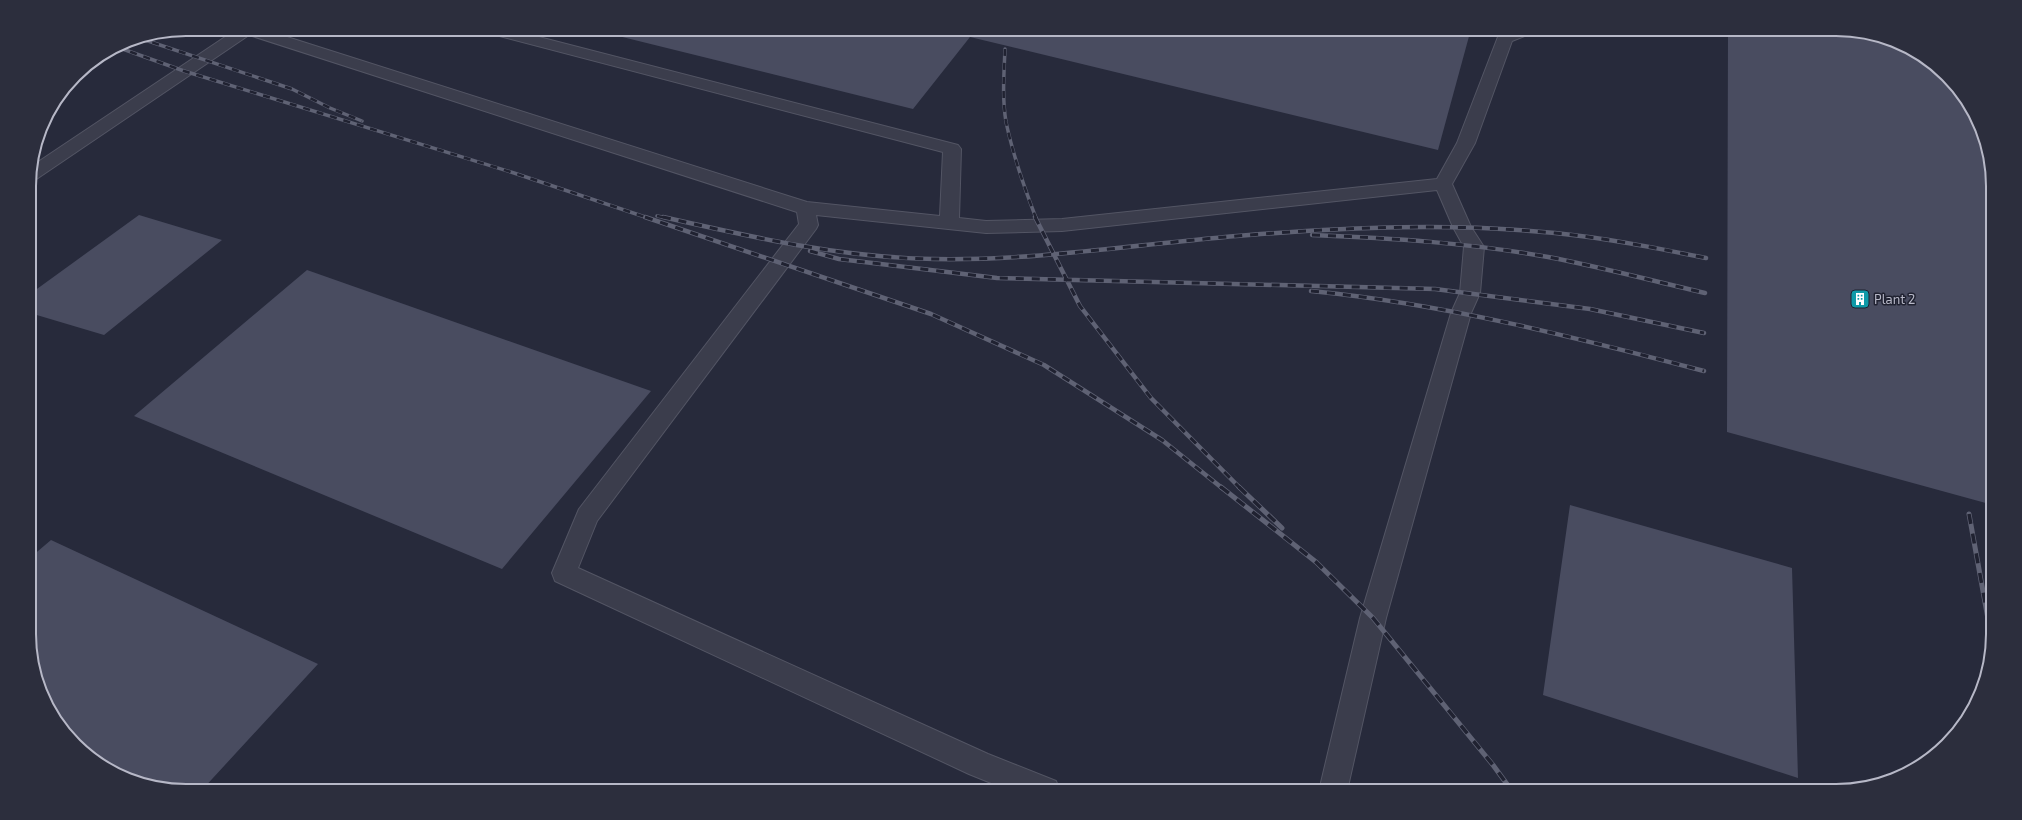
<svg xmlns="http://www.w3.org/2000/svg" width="2022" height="820" viewBox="0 0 2022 820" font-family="'Exo 2',sans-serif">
  <rect width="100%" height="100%" fill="#272a3b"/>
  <path fill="#494c60" d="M1471,29L1438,150L970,37L913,109L594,30Z
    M1728,29H1836L1887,37L1924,56L1960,90L1981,125L1992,165L1993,505L1727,432Z
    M139,215L222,240L104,335L30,313V294Z
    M307,270L651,391L502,569L134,416Z
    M1570,505L1792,568L1798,778L1543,695Z
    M51,540L318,664L201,791H186L135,783L98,764L68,737L45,703L32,665L31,557Z"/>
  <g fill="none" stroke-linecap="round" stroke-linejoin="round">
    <defs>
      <path id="service" d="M237,29H262L807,202L940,216L943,152L484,32L482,29H508L958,145L961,149L959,218L986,221L1062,219L1437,179L1457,143L1501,29H1537L1535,32L1512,41L1475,143L1452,184L1471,227L1484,247L1480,293L1471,313L1386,618L1347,791H1319L1360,618L1451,313L1460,293L1464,247L1453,227L1437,190L1062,231L986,233L816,215L818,225L816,229L597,521L578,568L988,754L1056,781L1060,791H1011L969,774L555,581L552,573L579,509L799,224L797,212L249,35L35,180L29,182L32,166Z"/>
    </defs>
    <use href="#service" stroke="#535564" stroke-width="2"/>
    <use href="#service" fill="#3b3d4c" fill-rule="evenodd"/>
    <defs>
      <path id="rail-far2" d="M139,38L292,89L330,108L362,121
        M117,47L184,71L514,173L648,218
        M1005,49C1004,73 1002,98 1006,122C1013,155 1024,187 1036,218
        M657,216L667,218"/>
      <path id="rail-far1" d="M645,217L931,314L1044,365L1162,440L1222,488
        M663,217C751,237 843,258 934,259C1039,261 1145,243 1249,235C1351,227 1453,223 1555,233C1606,238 1656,248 1706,258
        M1035,217L1080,306L1151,398L1240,488
        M1312,235C1391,238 1470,243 1548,257C1601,267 1653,281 1705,293
        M810,251L839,259L997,278L1435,289L1590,309L1704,333
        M1311,291C1445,304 1574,337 1704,371"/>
      <path id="rail" d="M1221,487L1316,562L1373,618L1493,765L1512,791
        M1239,487L1282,528
        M1969,514L1992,641"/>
    </defs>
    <use href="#rail-far2" stroke="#5f6274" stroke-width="3.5"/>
    <use href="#rail-far1" stroke="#5f6274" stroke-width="4.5"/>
    <use href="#rail" stroke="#5f6274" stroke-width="5"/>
    <use href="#rail-far2" stroke="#202231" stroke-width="2.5" stroke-dasharray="7" stroke-linecap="butt"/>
    <use href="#rail-far1" stroke="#202231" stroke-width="3" stroke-dasharray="8" stroke-linecap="butt"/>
    <use href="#rail" stroke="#202231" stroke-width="3.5" stroke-dasharray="10" stroke-linecap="butt"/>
  </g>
  <defs>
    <symbol id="building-square" viewBox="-11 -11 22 22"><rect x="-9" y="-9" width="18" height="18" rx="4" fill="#0f9aa8" stroke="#202231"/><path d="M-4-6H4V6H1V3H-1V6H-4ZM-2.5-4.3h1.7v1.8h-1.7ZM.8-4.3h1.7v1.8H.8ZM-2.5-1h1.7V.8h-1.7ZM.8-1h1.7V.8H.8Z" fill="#fff"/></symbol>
  </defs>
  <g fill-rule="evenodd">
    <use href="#building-square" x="1849" y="288" width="22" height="22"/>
  </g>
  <g text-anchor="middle" stroke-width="3" stroke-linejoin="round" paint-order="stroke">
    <g font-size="13" fill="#b7b8c7" stroke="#202231" text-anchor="start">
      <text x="1874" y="304">Plant 2</text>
    </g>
  </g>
  <path d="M0 0H2022V820H0ZM186 36H1836A150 150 0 0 1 1986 186V634A150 150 0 0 1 1836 784H186A150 150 0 0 1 36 634V186A150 150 0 0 1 186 36Z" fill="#2c2e3d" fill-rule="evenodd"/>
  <path fill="none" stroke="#b7b8c7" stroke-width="2" d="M186 36H1836A150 150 0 0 1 1986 186V634A150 150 0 0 1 1836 784H186A150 150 0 0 1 36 634V186A150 150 0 0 1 186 36Z"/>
</svg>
